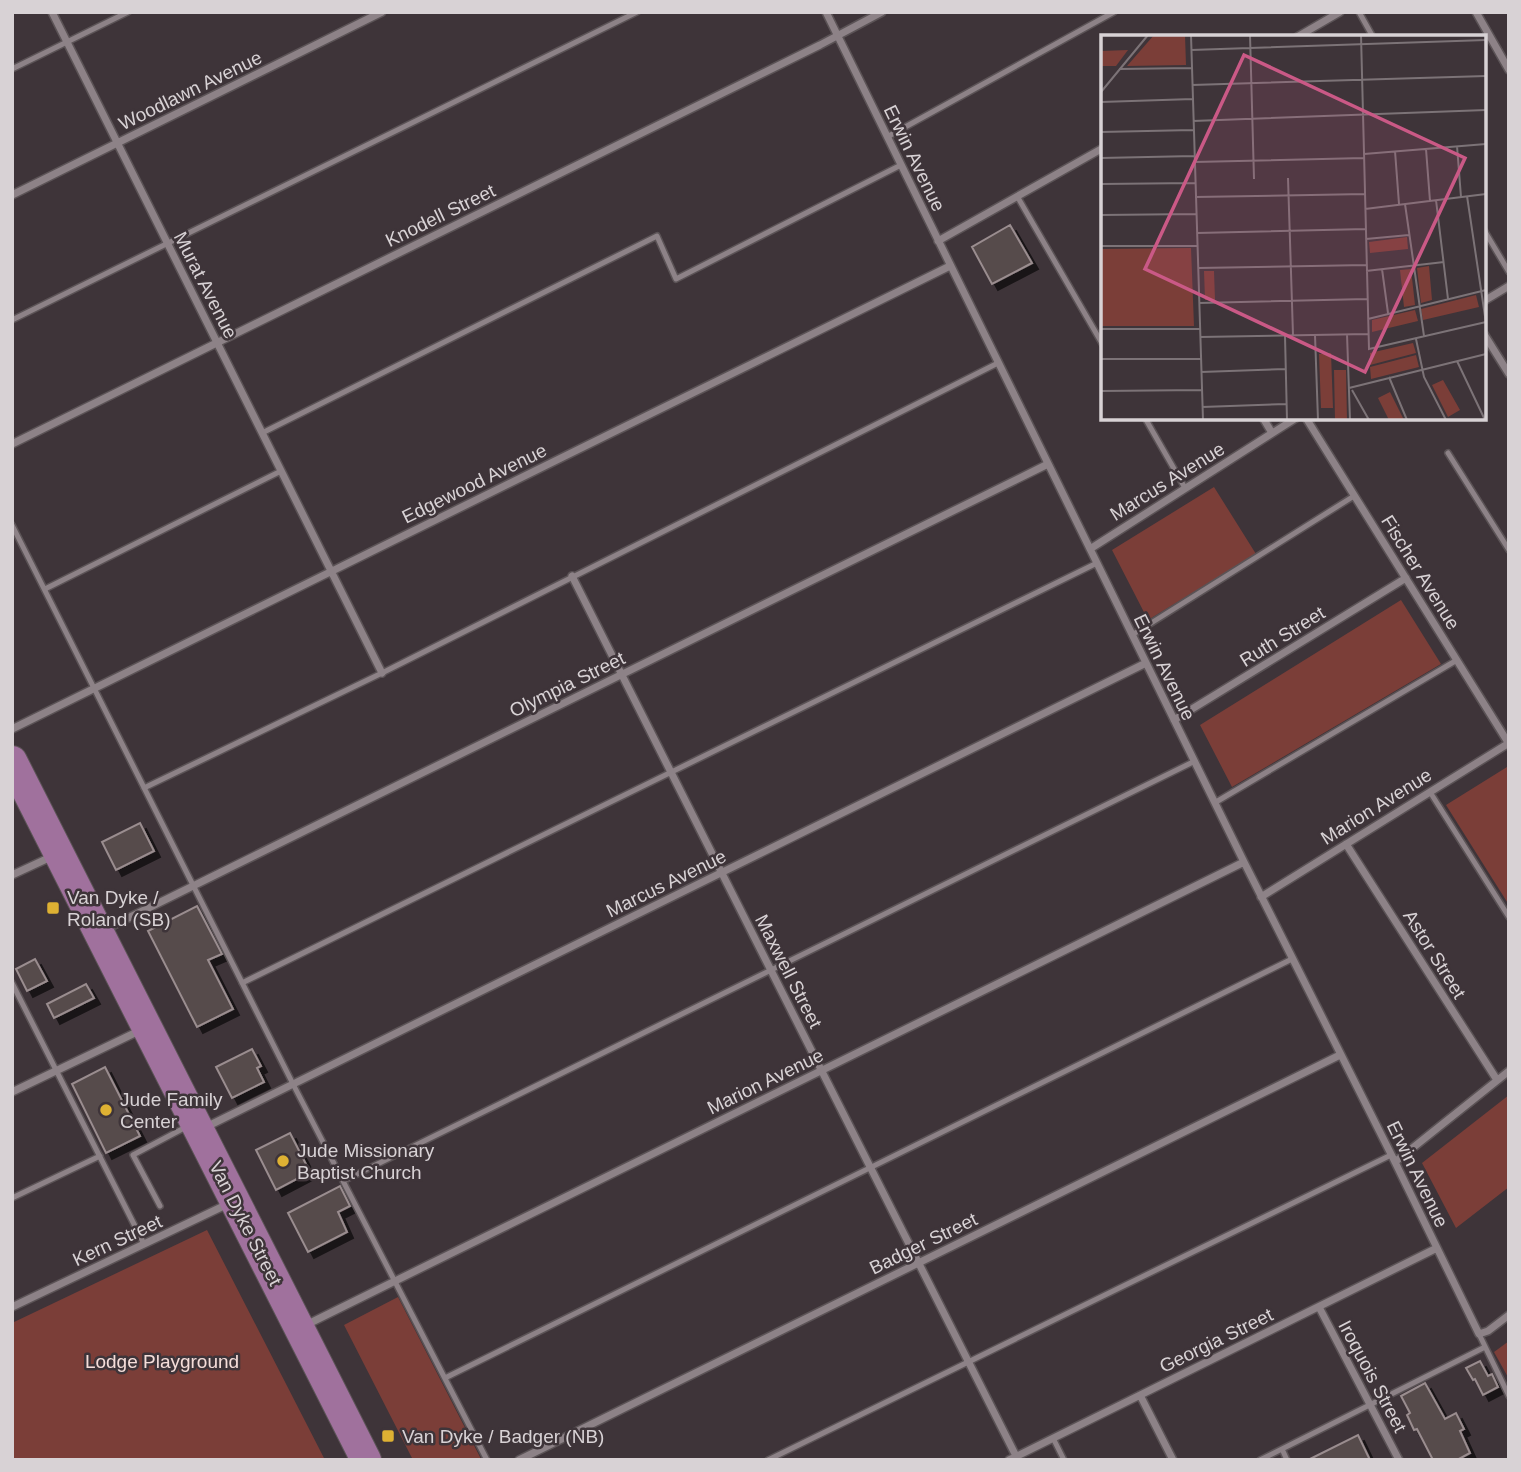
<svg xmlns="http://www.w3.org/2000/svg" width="1521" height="1472" viewBox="0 0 1521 1472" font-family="Arial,sans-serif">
  <defs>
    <filter id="shadow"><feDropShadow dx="6" dy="6" stdDeviation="0" flood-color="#0009"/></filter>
  </defs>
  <rect width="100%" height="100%" fill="#3e3439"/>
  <path fill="#7b3e38" d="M1214,487L1256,554L1148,620L1112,550Z
    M1401,600L1441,664L1232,787L1200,725Z
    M1507,767L1509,769V905L1446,805Z
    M1509,1095V1187L1456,1228L1422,1163Z
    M207,1230L325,1460H12V1323Z
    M398,1297L481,1459L479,1460H413L344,1325Z
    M1509,1341V1379L1494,1352Z"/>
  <path fill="#564b4c" stroke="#9a8d8f" stroke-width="2" filter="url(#shadow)" d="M1010,225L1032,263L992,284L972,247Z
    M140,823L154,851L116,870L102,842Z
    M197,906L222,954L208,960L233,1009L197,1027L148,931Z
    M35,959L47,981L27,991L16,969Z
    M86,984L94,998L54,1018L47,1004Z
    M252,1049L261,1066L257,1068L264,1082L232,1098L216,1067Z
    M105,1067L140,1136L106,1153L72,1084Z
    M290,1133L310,1172L276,1190L256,1150Z
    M340,1186L350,1206L338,1212L347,1232L308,1252L288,1213Z
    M1480,1361L1488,1376L1492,1374L1498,1387L1483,1395L1475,1379L1473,1380L1466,1368Z
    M1425,1383L1445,1419L1456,1413L1464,1429L1460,1431L1470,1453L1457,1460H1433L1417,1429L1414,1430L1407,1415L1410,1413L1401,1396Z
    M1358,1435L1370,1460H1308Z"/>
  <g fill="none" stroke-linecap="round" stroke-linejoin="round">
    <defs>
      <path id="lane" d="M1359,12L1373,37
        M12,69L128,12
        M887,137L1114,12
        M1017,196L1103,345
        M1484,230L1509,272
        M12,320L637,12
        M1145,418L1185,488
        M262,433L657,236L676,279L901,165
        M1448,453L1509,550
        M12,525L293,1084L487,1460
        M45,589L281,471
        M1132,635L1354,496
        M144,788L382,673L998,363
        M1430,792L1509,917
        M1216,802L1457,660
        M12,983L144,1244
        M242,983L1097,563
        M343,1181L1195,761
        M12,1198L100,1156
        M160,1206L133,1155L186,1127
        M1479,1334L1509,1396
        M445,1378L1292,959
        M1053,1438L1064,1460
        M1282,1449L1287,1460
        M768,1460L1391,1155
        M1260,1460L1485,1347"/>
      <path id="street" d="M52,12L382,673
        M826,12L1244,862L1395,1162L1479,1334L1488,1331L1509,1315
        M1476,12L1509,70
        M1297,37L1340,12
        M12,195L382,12
        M938,241L1103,148
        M1484,301L1509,286
        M1484,334L1509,374
        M1263,418L1272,433
        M1306,418L1509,744
        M12,444L820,45L882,12
        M1090,549L1296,418
        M572,576L1016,1456
        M1174,720L1406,578
        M12,729L950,266
        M1346,844L1497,1080
        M12,875L53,856
        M1261,897L1509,743
        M106,929L1048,464
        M12,1092L141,1030
        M206,1127L1146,663
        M1395,1162L1509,1071
        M12,1307L230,1203
        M1319,1307L1399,1460
        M306,1325L1244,862
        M1140,1395L1173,1460
        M519,1460L1340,1055
        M1009,1460L1437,1248"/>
      <path id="primary" d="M12,761L366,1460"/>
    </defs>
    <use href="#lane" stroke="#5b5356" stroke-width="8"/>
    <use href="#street" stroke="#5b5356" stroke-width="10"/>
    <use href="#primary" stroke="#5b5356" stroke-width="32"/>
    <use href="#lane" stroke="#8d8287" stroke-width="5"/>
    <use href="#street" stroke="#8d8287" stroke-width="7"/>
    <use href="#primary" stroke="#a0719d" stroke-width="30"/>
  </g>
  <g fill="#deb133" stroke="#3e3439" stroke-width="2.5">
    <rect x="46" y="901" width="14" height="14" rx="3.5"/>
    <circle cx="106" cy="1110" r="7"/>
    <circle cx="283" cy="1161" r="7"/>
    <rect x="381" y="1429" width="14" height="14" rx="3.5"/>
  </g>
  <g text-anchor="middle" stroke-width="5" stroke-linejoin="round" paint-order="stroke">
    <g font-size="19" fill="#d8d2d5" stroke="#3e3439">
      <text transform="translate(190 90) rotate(-26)" y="7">Woodlawn Avenue</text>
      <text transform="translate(915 158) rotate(64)" y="7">Erwin Avenue</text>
      <text transform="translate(440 215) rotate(-26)" y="7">Knodell Street</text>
      <text transform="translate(206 285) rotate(63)" y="7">Murat Avenue</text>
      <text transform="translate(1167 481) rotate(-32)" y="7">Marcus Avenue</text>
      <text transform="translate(474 483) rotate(-26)" y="7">Edgewood Avenue</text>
      <text transform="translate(1421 572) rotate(58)" y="7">Fischer Avenue</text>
      <text transform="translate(1282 636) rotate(-32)" y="7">Ruth Street</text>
      <text transform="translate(1165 667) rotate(64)" y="7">Erwin Avenue</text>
      <text transform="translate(567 684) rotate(-26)" y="7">Olympia Street</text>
      <text transform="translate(1376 806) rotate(-32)" y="7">Marion Avenue</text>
      <text transform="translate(666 883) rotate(-26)" y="7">Marcus Avenue</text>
      <text transform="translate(1435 954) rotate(58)" y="7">Astor Street</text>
      <text transform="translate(789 971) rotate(63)" y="7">Maxwell Street</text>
      <text transform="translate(765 1081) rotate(-26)" y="7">Marion Avenue</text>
      <text transform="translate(1418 1174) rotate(64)" y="7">Erwin Avenue</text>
      <text transform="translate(246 1223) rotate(63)" y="7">Van Dyke Street</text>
      <text transform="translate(117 1240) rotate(-25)" y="7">Kern Street</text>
      <text transform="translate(923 1243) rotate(-26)" y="7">Badger Street</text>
      <text transform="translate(1216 1340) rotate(-26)" y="7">Georgia Street</text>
      <text transform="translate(1373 1376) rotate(62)" y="7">Iroquois Street</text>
    </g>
    <g font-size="19" fill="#d8d2d5" stroke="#3e3439" text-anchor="start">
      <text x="67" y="904">Van Dyke /<tspan x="67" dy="22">Roland (SB)</tspan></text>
      <text x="120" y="1106">Jude Family<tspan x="120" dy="22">Center</tspan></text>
      <text x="297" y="1157">Jude Missionary<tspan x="297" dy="22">Baptist Church</tspan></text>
      <text x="402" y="1443">Van Dyke / Badger (NB)</text>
    </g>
    <g font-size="19" fill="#f5ddd9" stroke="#3e3439">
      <text x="162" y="1368">Lodge Playground</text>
    </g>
  </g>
  <g transform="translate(1101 35)">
    <rect width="385" height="385" fill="#3e3439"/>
    <path d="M53,0H84L85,30L26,31ZM27,15L15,31H0V16ZM306,202L307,214L269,218L268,207ZM90,213L93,291H0V214ZM328,231L331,265L320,268L316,233ZM310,234L314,270L303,272L299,235ZM103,236H113L114,265H104ZM375,260L378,272L322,285L320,274ZM314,275L317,286L271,297V285ZM312,308L315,318L269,330V318ZM230,318L232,373H220L218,319ZM315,320L318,332L270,344L269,332ZM233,335H245L246,385H234ZM342,345L359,375L347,382L331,350ZM289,357L303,385H288L277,363Z" fill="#7b3e38"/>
    <path fill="none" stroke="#7c7377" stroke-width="2" d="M90,0L102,385M149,0L153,144M260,0L268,314L385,287M90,15L385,5M18,34L91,33M91,50L385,41M0,57L47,0M0,67L92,64M92,86L385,75M0,97L92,95M356,111L360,162M325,114L329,166M294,116L298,169M263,119L385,109M0,123L93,121M93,127L263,123M187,143L192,300M0,149L94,148M366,161L385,288M94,162L264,159M335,165L347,264M304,169L323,301M264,174L385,159M0,180L95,179M96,198L265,194M265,204L308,200M0,211H96M97,233L265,230M281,234L287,278M265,236L343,227M98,268L266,264M267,284L385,255M0,294H99M246,299L249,385M214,300L217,385M184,301L186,385M99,302L267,299M315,304L323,342L345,385M0,324H100M356,326L384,385M100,337L185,334M288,342L306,385M248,353L385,319M251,355L268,385M0,356L101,355M101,372L186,369"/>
    <path fill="#ca5986" fill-opacity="0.15" stroke="#ca5986" stroke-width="3.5" d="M143,20L364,123L264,337L44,234Z"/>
    <rect width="385" height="385" fill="none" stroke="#d8d2d5" stroke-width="3.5"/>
  </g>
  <rect width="1521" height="1472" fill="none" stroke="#d8d2d5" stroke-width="28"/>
</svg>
